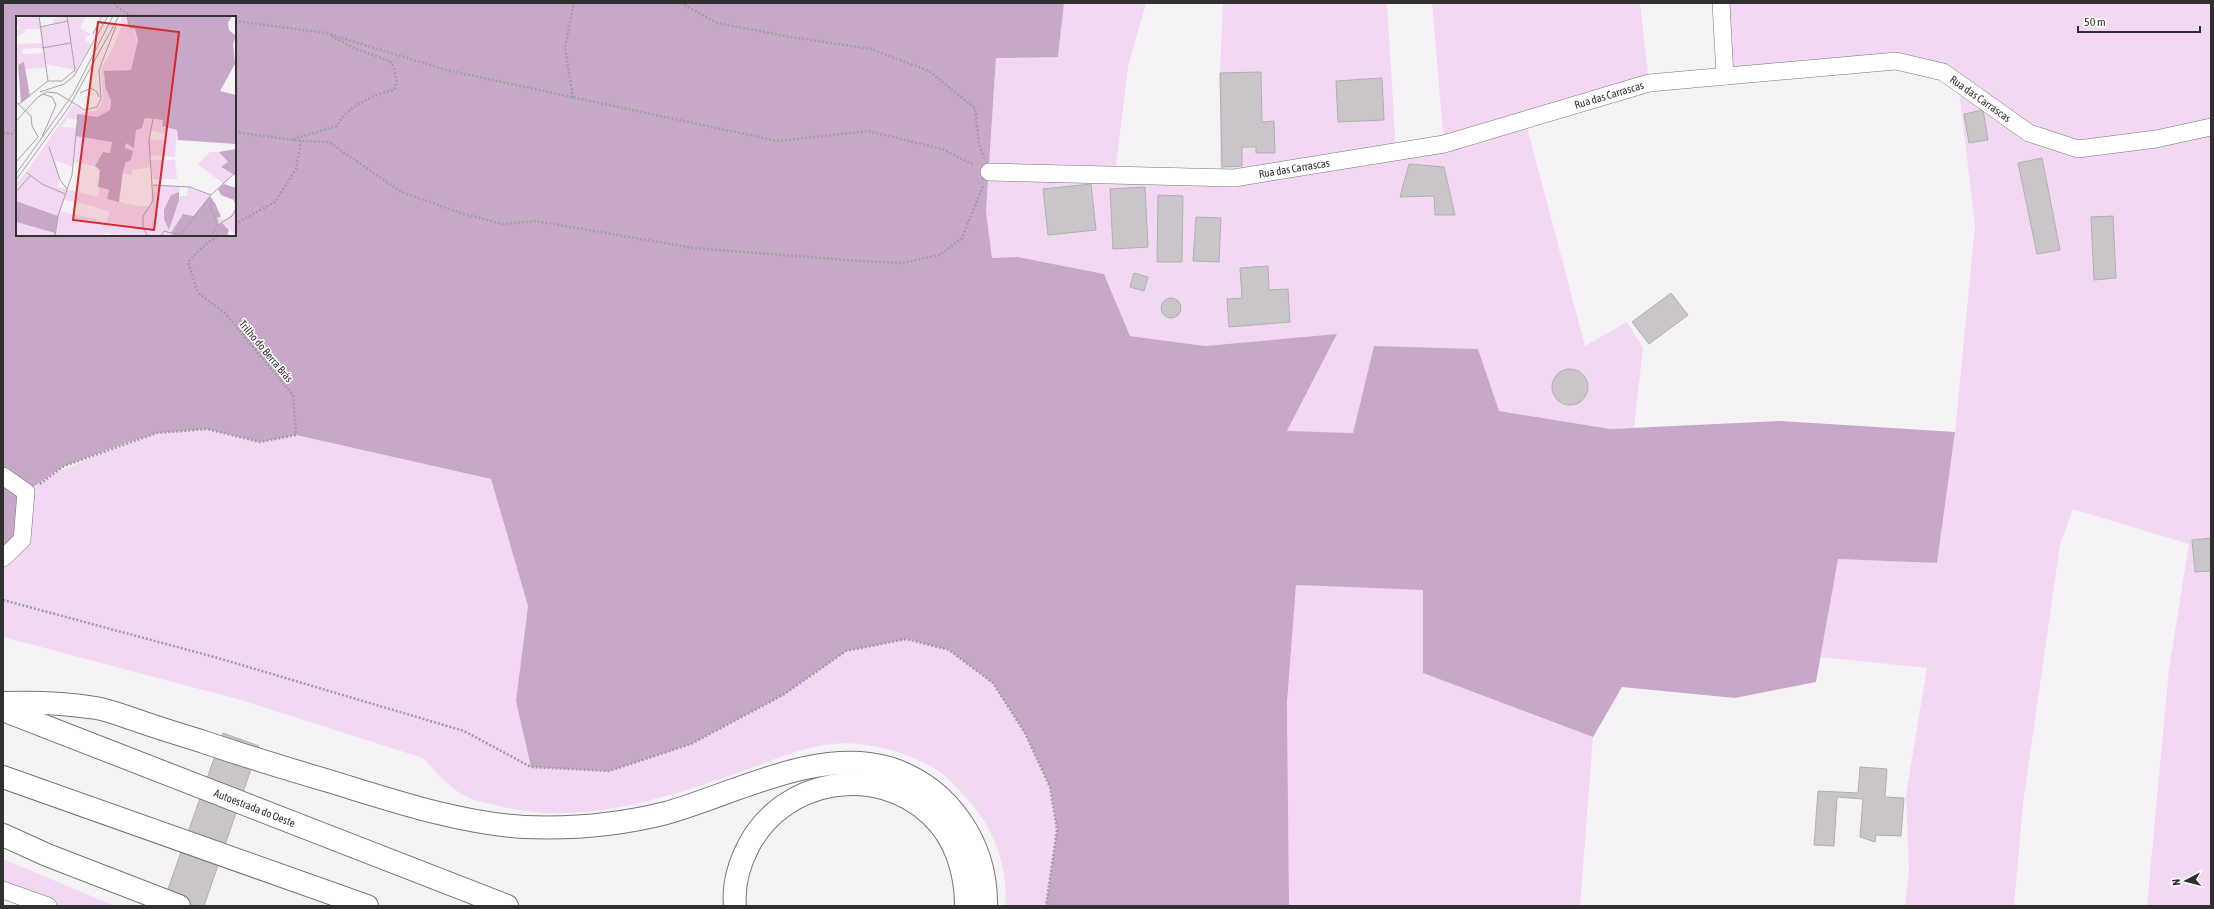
<svg xmlns="http://www.w3.org/2000/svg" width="2214" height="909" viewBox="0 0 2214 909" font-family="'Asap Condensed',sans-serif">
  <rect width="100%" height="100%" fill="#f5f2f6"/>
  <path fill="#f2d8f2" d="M1064,3H1146L1128,67L1115,175L1220,178V73L1223,3H1387L1396,152L1444,144L1432,3H1640L1649,83L1525,120L1585,346L1627,322L1643,348L1634,428L1610,429L1499,411L1477,349L1374,346L1353,433L1287,432L1337,334L1205,346L1130,336L1104,274L1018,257L992,258L986,211L996,57L1058,56Z
    M1721,3H2211V906H2147L2169,669L2189,544L2073,509L2060,545L2023,804L2014,906H1905L1909,869L1906,795L1927,668L1821,657L1837,559L1937,563L1955,432L1975,226L1958,82L1896,61L1725,76Z
    M207,429L260,442L296,435L491,479L528,606L516,701L691,744L783,695L846,651L906,639L949,650L993,683L1025,733L1050,787L1057,830L1046,906H1005C1009,868 993,826 967,799C960,792 953,783 945,776C918,754 866,740 832,744C800,747 767,763 737,773C660,800 574,828 492,804C483,802 472,800 465,796C448,787 436,772 423,758L241,700L3,637V558L26,492L53,474L123,444L157,433Z
    M1296,585L1424,590L1423,673L1593,737L1580,906H1289L1287,703Z
    M3,859L115,906H48L3,890Z"/>
  <path fill="#c8a8c9" fill-rule="evenodd" d="M3,3H1064L1058,57L996,58L986,211L992,258L1018,257L1104,274L1130,336L1205,346L1337,334L1287,431L1353,433L1374,346L1478,349L1499,411L1610,429L1781,421L1955,432L1937,563L1838,559L1816,682L1735,698L1622,687L1593,737L1423,673V590L1296,585L1287,703L1289,906H1046L1057,829L1050,787L1025,733L993,683L949,650L907,639L846,651L783,695L691,744L609,771L531,767L516,701L528,606L491,479L296,435L260,442L207,429L157,433L123,444L64,466L26,492L22,540L3,558ZM17,17H235V235H17Z"/>
  <path fill="#c9c5c9" stroke="#b1aeb1" d="M1261,72L1262,122L1274,121L1275,153H1256V147H1242V166L1222,167L1220,73Z
    M1382,78L1384,120L1338,122L1336,81Z
    M1983,110L1988,140L1969,143L1964,114Z
    M2042,158L2060,250L2037,254L2018,163Z
    M1409,164L1444,167L1455,215H1435L1434,196L1400,197Z
    M1091,184L1096,230L1048,235L1043,189Z
    M1145,187L1148,247L1113,249L1110,189Z
    M1158,195L1183,196L1182,262H1157Z
    M2113,216L2116,278L2094,280L2091,217Z
    M1196,217L1221,218L1219,262L1193,261Z
    M1268,266L1269,290L1288,289L1290,322L1229,327L1227,299L1242,298L1240,268Z
    M1134,273L1148,277L1144,291L1130,287Z
    M1671,293L1688,315L1649,344L1632,322Z
    M1161 308a10 10 0 1 1 20 0a10 10 0 1 1-20 0Z
    M1552 387a18 18 0 1 1 36 0a18 18 0 1 1-36 0Z
    M2211,538V571L2195,572L2192,540Z
    M223,733L259,746L204,906H162Z
    M1860,767L1887,769L1885,797L1904,798L1901,836L1876,835L1875,842L1860,837L1863,799L1837,797L1834,846L1814,845L1818,791L1858,793Z"/>
  <g fill="none" stroke-linecap="round" stroke-linejoin="round">
    <defs>
      <g id="minor">
        <path d="M1721,3L1725,76"/>
        <path id="s1" d="M989,172L1234,178L1444,144L1649,83L1896,61L1943,72L2029,133L2078,149L2156,139L2211,127"/>
        <path d="M3,476L26,492L22,540L3,558"/>
        <path d="M3,890L48,906"/>
      </g>
      <g id="highway">
        <path d="M3,703C34,702 65,703 96,708C108,710 121,715 133,719C155,727 178,734 201,741C244,756 288,769 332,782C394,801 459,823 524,827C572,829 619,825 666,813C734,794 817,747 889,768C949,787 987,844 986,906"/>
        <path id="s2" d="M3,710L507,906"/>
        <path d="M3,777L367,906"/>
        <path d="M3,835L47,855L179,906"/>
        <path d="M735,906C733,885 739,864 749,845C784,779 876,763 931,815C956,838 966,873 966,906"/>
      </g>
    </defs>
    <use href="#minor" stroke="#777477" stroke-width="18"/>
    <use href="#highway" stroke="#777477" stroke-width="24"/>
    <path stroke="#9f9da0" stroke-width="2.5" stroke-dasharray="2 2" stroke-linecap="butt" d="M115,3V5L129,15L178,17
      M681,3L717,23L791,37L871,49L929,71L975,108L979,144L984,158
      M235,21L326,33L446,70L777,141L868,131L942,149L974,165
      M573,98L565,47L574,3
      M235,132L301,141L329,142L401,192L464,214L503,224L536,221L693,248L860,261L902,263L940,255L962,238L983,186
      M3,133L17,134
      M293,139L337,126C347,106 373,95 394,90L397,82L394,68L390,61L356,49L331,36
      M235,224L275,202L296,169L301,141
      M40,484L64,466L157,433L207,429L260,442L296,435L293,395L225,313L198,293L188,262L206,244L219,235
      M3,600L218,658L464,731L531,767L609,771L691,744L783,695L846,651L906,639L949,650L993,683L1025,733L1050,787L1057,830L1046,906"/>
    <use href="#minor" stroke="#fff" stroke-width="17"/>
    <use href="#highway" stroke="#fff" stroke-width="22"/>
  </g>
  <g text-anchor="middle" stroke-width="3" stroke-linejoin="round" paint-order="stroke">
    <g font-size="11" fill="#313031" stroke="#fff">
      <text dy="4" stroke="none"><textPath href="#s1" startOffset="630">Rua das Carrascas</textPath></text>
      <text dy="4" stroke="none"><textPath href="#s1" startOffset="1014">Rua das Carrascas</textPath></text>
      <text dy="4" stroke="none"><textPath href="#s1" startOffset="306">Rua das Carrascas</textPath></text>
      <text transform="translate(266 351) rotate(50)" y="4">Trilho do Berra Brás</text>
      <text dy="4" stroke="none"><textPath href="#s2" startOffset="270">Autoestrada do Oeste</textPath></text>
    </g>
  </g>
  <g transform="translate(16 16)">
    <rect width="220" height="220" fill="#f5f2f6"/>
    <path d="M23,0L25,11L38,10L37,4L41,3L40,0H70L64,12L76,19L71,20L69,24L75,28L58,58V54L30,48V51L24,52L8,53V47L0,49V28L26,27L24,13H9V17L0,20V13H3L0,3ZM26,32L27,37L7,38L6,33ZM106,0H111L118,13L122,30L115,55L103,57L94,54L87,62L95,84L94,94L81,101L68,99L61,104L51,102L46,111L61,112L96,125L94,137L87,136L79,150L58,146L56,151L39,144L43,158L42,171L82,181L84,172L93,174L91,183L121,190H134L137,169L164,171L163,176L155,179L147,198L153,214L164,180H171L172,171L195,179L158,218L159,220H103L89,216L88,220H0V206L39,217L42,200L0,185V168L9,157L13,159L11,155L57,89L72,96L80,94L85,89L87,82L85,53L98,30L106,8L104,7ZM48,184L69,188L94,196L90,206L48,196L44,195ZM129,102L147,104L146,110L161,114L159,141L134,139V144H159L161,163H137L135,151L115,154L116,158L114,159L107,157L110,146L117,135L109,132L110,126L118,132L120,113L126,112ZM135,114L151,119L149,125L134,123ZM194,136H203L212,146L205,152L217,158L208,168L182,148ZM220,188V219L206,207L202,210L201,202L211,203L217,196Z" fill="#f2d8f2" fill-rule="evenodd"/>
    <path d="M111,0H216L212,7L213,14L220,20L217,28L219,48L204,75L220,79V128L162,124L161,114L146,110L147,104L129,102L126,112L120,114L118,132L110,127L109,132L117,135L115,144L110,146L107,155L103,186L91,183L93,174L82,171L84,154L79,150L87,136L94,137L96,126L60,120L62,98L81,101L94,94L95,85L89,70L88,55L115,54L122,25L119,13L112,9ZM8,46L14,80L5,87L2,49ZM220,133V160L205,151L212,146L203,136ZM208,168L220,172L219,188L218,184L205,179L202,173ZM163,176V184L153,214L148,203V194L155,179ZM193,181L199,187L205,201L201,202L202,209L206,207L213,214L211,220H159L155,217L167,198L177,200ZM0,185L42,200L39,217L0,206Z" fill="#c8a8c9"/>
    <path fill="none" stroke="#a7a4a7" stroke-width="1" d="M111,0L114,12L120,11M24,11L52,5M77,18L86,0M26,32L55,27M32,65H46L59,54L51,0M24,76L48,68L58,60L92,0M64,77L75,72L81,76L83,81M0,86L15,100L16,110L22,121L0,146M3,88L32,65L23,0M0,105L22,81L31,76L41,77L69,94L81,91L85,83L83,54L100,10M26,121L40,89L36,81L27,78M33,131L44,164L51,173M10,156L26,168L49,178M0,158L57,78L97,0M0,164L53,91L103,0M137,169L174,171L195,179M0,176L14,160M193,181L196,183L195,193L202,206L196,220M202,209L216,200L220,193M39,220L42,200L56,159L62,98M132,220L127,212V200L137,185L133,124L137,103M145,220L148,215L158,218L166,217L195,179L220,156"/>
    <path fill="#d62828" fill-opacity="0.15" stroke="#d62828" stroke-width="2" d="M82,6L163,16L138,214L57,204Z"/>
    <rect width="220" height="220" fill="none" stroke="#313031" stroke-width="2"/>
  </g>
  <rect width="2214" height="909" fill="none" stroke="#313031" stroke-width="8"/>
  <g transform="translate(2186 881) rotate(263)" stroke="#ffffff" stroke-width="3" paint-order="stroke">
  <path d="M0-3L7 15L0 10L-7 15Z" fill="#313031"/>
  <text y="-6" font-size="11" font-weight="bold" text-anchor="middle" fill="#313031">N</text>
  </g>
  <path d="M2078 26v6h122v-6" fill="none" stroke="#313031" stroke-width="2"/>
  <text x="2084" y="26" font-size="12" fill="#313031" stroke="#ffffff" stroke-width="3" paint-order="stroke">50 m</text>
</svg>
